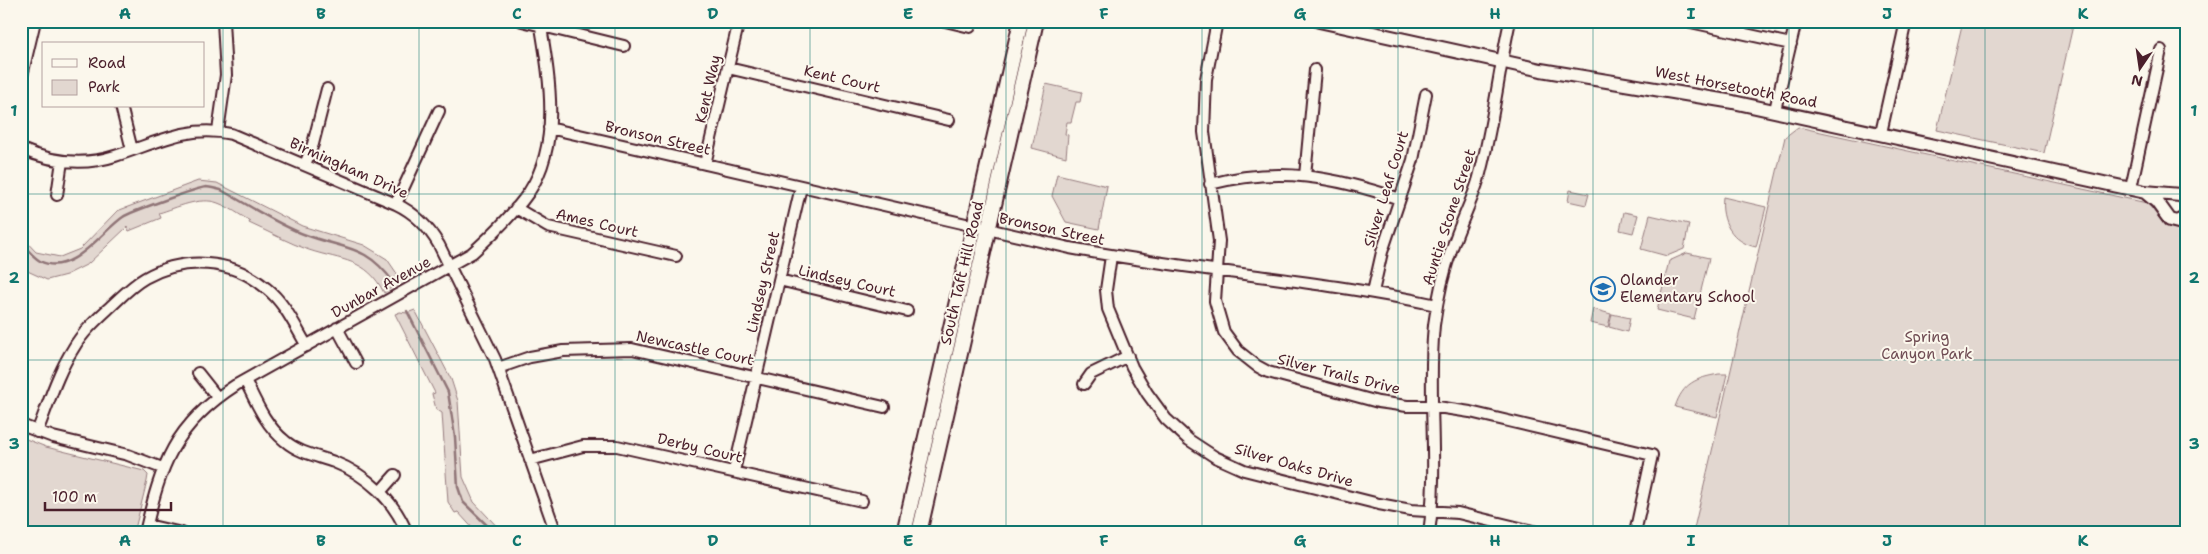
<svg xmlns="http://www.w3.org/2000/svg" width="2208" height="554" viewBox="0 0 2208 554" font-family="'Shantell Sans',sans-serif">
  <rect width="100%" height="100%" fill="#fbf7ec"/>
  <filter id="ink" filterUnits="userSpaceOnUse"><feTurbulence type="fractalNoise" baseFrequency=".02" numOctaves="2"/><feDisplacementMap in="SourceGraphic" scale="10" xChannelSelector="R" yChannelSelector="G"/><feConvolveMatrix kernelMatrix="1 2 1 2 8 2 1 2 1" color-interpolation-filters="sRGB"/></filter>
  <g filter="url(#ink)">
    <path fill="#e2d7d0" stroke="#967b7e" d="M1963,21H2074L2044,153L1937,130Z
      M1046,84L1082,92L1080,102H1076L1071,122H1067L1065,134L1068,135L1066,157L1032,148Z
      M1798,127L2147,203C2160,216 2163,234 2187,227V533H1693L1785,137Z
      M1057,174L1107,186L1099,229L1066,222L1052,196Z
      M198,181L217,183L302,226L364,245L387,259L402,281L393,283L391,288L384,293C367,258 342,261 309,250C289,243 269,232 249,223L250,221C240,215 229,207 218,203C200,196 176,208 159,213L161,218L129,231L127,227L88,264L66,275L47,280L21,268V236L36,252L60,257L80,249L117,211Z
      M1570,190L1589,194L1586,205L1568,201Z
      M1723,197L1766,207L1756,247C1732,242 1720,221 1723,197Z
      M1624,212L1638,215L1633,233L1620,230Z
      M1650,215L1689,224L1684,249L1667,256L1641,249Z
      M1687,253L1709,258L1694,319L1657,310L1669,261Z
      M1593,309L1611,314L1608,327L1590,323Z
      M415,310L451,379L458,401L463,477L474,502L503,533H477L458,512L455,513L448,502L442,413L436,409L432,394L435,393L395,314L400,312L407,313Z
      M1612,314L1630,318L1627,332L1609,327Z
      M1719,374H1727L1717,417L1675,407C1683,383 1696,378 1719,374Z
      M21,437L46,447L144,471L148,475L147,481L134,533H21Z"/>
    <g fill="none" stroke-linecap="round" stroke-linejoin="round">
      <path stroke="#907477" stroke-width="2.5" d="M21,242C27,249 33,257 40,261C71,278 102,231 123,217C130,212 197,188 206,187C210,187 216,189 221,190C247,204 278,225 306,235C346,250 366,244 394,283
        M407,311L448,392L455,437L458,487L463,502L495,533"/>
      <defs>
        <path id="minor" d="M522,21L624,46
          M945,21L970,27
          M1217,21L1206,79L1204,132L1219,241L1215,301L1224,332L1238,351L1257,366L1268,372L1378,402L1407,406H1431L1470,412L1652,455L1635,533
          M1686,21L1791,44
          M728,68L949,120
          M21,80L35,21
          M121,106L132,150
          M1775,110L1796,21
          M549,128L1070,248C1192,271 1316,279 1437,305
          M218,131L226,75L223,21
          M1881,133L1906,21
          M21,149C51,162 84,166 115,156C154,144 188,124 231,134L396,204C415,213 428,226 439,245L495,359L556,533
          M705,164L739,21
          M305,165L313,144L327,89
          M1305,176L1315,70
          M1210,184C1280,166 1334,177 1400,199
          M2131,188L2161,50
          M57,195L62,161
          M396,204L439,111
          M516,208L548,227L676,256
          M1111,256L1106,290L1108,309L1132,367L1147,393L1166,419L1189,440L1215,457L1244,470L1379,504L1411,510L1458,513L1541,533
          M779,280L907,311
          M1373,292L1382,252L1413,160L1426,94
          M337,328L356,363
          M498,368L530,357L563,351L632,349L884,407
          M198,373L217,397
          M245,380C256,402 265,425 285,441C299,453 317,456 334,462C367,475 394,500 407,533
          M1084,384L1091,374L1128,356
          M21,425L53,437L128,455L162,468
          M37,432C48,405 57,374 73,349C82,333 95,321 108,309C120,298 131,286 145,278C184,256 232,259 266,288C285,303 295,326 307,346
          M530,460L583,446H617L862,501
          M734,471L801,187
          M380,492L395,475
          M147,525L182,533
          M145,533C161,464 174,425 236,385L472,253C493,234 513,215 529,192C562,142 549,76 540,21
          M1429,533C1439,464 1427,394 1434,325C1438,295 1445,265 1456,237C1463,218 1472,200 1478,181C1493,128 1498,74 1510,21"/>
        <path id="tertiary" d="M1319,21L1541,70L1733,102L2145,192L2180,195L2187,199
          M2145,192L2157,202L2170,220L2178,222L2187,217"/>
        <path id="secondary" d="M904,533L1021,21
          M919,533L1036,21"/>
      </defs>
      <use href="#minor" stroke="#4a1f2b" stroke-width="14"/>
      <use href="#tertiary" stroke="#4a1f2b" stroke-width="16"/>
      <use href="#secondary" stroke="#4a1f2b" stroke-width="18"/>
      <use href="#minor" stroke="#fbf7ec" stroke-width="10"/>
      <use href="#tertiary" stroke="#fbf7ec" stroke-width="12"/>
      <use href="#secondary" stroke="#fbf7ec" stroke-width="14"/>
    </g>
  </g>
  <path fill="none" stroke="#0f766e" stroke-width="1" stroke-opacity="0.55" d="M223,21V533M419,21V533M615,21V533M810,21V533M1006,21V533M1202,21V533M1398,21V533M1593,21V533M1789,21V533M1985,21V533M21,194H2187M21,360H2187"/>
  <defs>
    <symbol id="school-ring" viewBox="-11 -11 22 22"><circle r="9.5" fill="#fbf7ec" stroke="#1f6fb2" stroke-width="1.5"/><path d="M0-5L7-2L0 1L-7-2ZM-4 1L0 2.5L4 1V4Q0 6-4 4Z" fill="#1f6fb2"/></symbol>
  </defs>
  <g fill-rule="evenodd">
    <use href="#school-ring" x="1589" y="275" width="28" height="28"/>
  </g>
  <g text-anchor="middle" stroke-width="4" stroke-linejoin="round" paint-order="stroke">
    <g font-size="15" fill="#4a1f2b" stroke="#fbf7ec">
      <text transform="translate(842 79) rotate(13)" y="5">Kent Court</text>
      <text transform="translate(1736 87) rotate(11)" y="5">West Horsetooth Road</text>
      <text transform="translate(708 89) rotate(-77)" y="5">Kent Way</text>
      <text transform="translate(658 138) rotate(13)" y="5">Bronson Street</text>
      <text transform="translate(349 168) rotate(24)" y="5">Birmingham Drive</text>
      <text transform="translate(1386 189) rotate(-73)" y="5">Silver Leaf Court</text>
      <text transform="translate(1449 217) rotate(-72)" y="5">Auntie Stone Street</text>
      <text transform="translate(597 223) rotate(13)" y="5">Ames Court</text>
      <text transform="translate(1052 229) rotate(12)" y="5">Bronson Street</text>
      <text transform="translate(962 273) rotate(-77)" y="5">South Taft Hill Road</text>
      <text transform="translate(847 281) rotate(13)" y="5">Lindsey Court</text>
      <text transform="translate(763 282) rotate(-77)" y="5">Lindsey Street</text>
      <text transform="translate(381 287) rotate(-29)" y="5">Dunbar Avenue</text>
      <text transform="translate(695 348) rotate(12)" y="5">Newcastle Court</text>
      <text transform="translate(1339 374) rotate(14)" y="5">Silver Trails Drive</text>
      <text transform="translate(700 448) rotate(13)" y="5">Derby Court</text>
      <text transform="translate(1294 465) rotate(16)" y="5">Silver Oaks Drive</text>
    </g>
    <g font-size="15" fill="#4a1f2b" stroke="#fbf7ec" text-anchor="start">
      <text x="1620" y="285">Olander<tspan x="1620" dy="17">Elementary School</tspan></text>
    </g>
    <g font-size="15" fill="#704d54" stroke="#fbf7ec">
      <text x="1927" y="342">Spring<tspan x="1927" dy="17">Canyon Park</tspan></text>
    </g>
  </g>
  <rect width="2208" height="554" fill="none" stroke="#fbf7ec" stroke-width="55"/>
  <rect x="42" y="42" width="162" height="65" fill="#fbf7ec" stroke="#b4a19f"/>
  <rect x="52" y="59" width="25" height="8" fill="#fbf7ec" stroke="#b4a19f"/>
  <text x="88" y="68" font-size="15" fill="#4a1f2b">Road</text>
  <rect x="52" y="80" width="25" height="15" fill="#e2d7d0" stroke="#b4a19f"/>
  <text x="88" y="92" font-size="15" fill="#4a1f2b">Park</text>
  <g transform="translate(2140 68) rotate(193)" stroke="#fbf7ec" stroke-width="4" paint-order="stroke">
  <path d="M0-4L9 19L0 12L-9 19Z" fill="#4a1f2b"/>
  <text y="-8" font-size="14" font-weight="bold" text-anchor="middle" fill="#4a1f2b">N</text>
  </g>
  <path d="M45 502v8h126v-8" fill="none" stroke="#4a1f2b" stroke-width="2.5"/>
  <text x="52" y="502" font-size="15" fill="#4a1f2b" stroke="#fbf7ec" stroke-width="4" paint-order="stroke">100 m</text>
  <rect x="28" y="28" width="2152" height="498" fill="none" stroke="#0f766e" stroke-width="2"/>
  <g font-size="16" text-anchor="middle" font-weight="bold" fill="#0f766e">
    <text x="125" y="19">A</text>
    <text x="321" y="19">B</text>
    <text x="517" y="19">C</text>
    <text x="713" y="19">D</text>
    <text x="908" y="19">E</text>
    <text x="1104" y="19">F</text>
    <text x="1300" y="19">G</text>
    <text x="1495" y="19">H</text>
    <text x="1691" y="19">I</text>
    <text x="1887" y="19">J</text>
    <text x="2083" y="19">K</text>
    <text x="14" y="116">1</text>
    <text x="2194" y="116">1</text>
    <text x="14" y="283">2</text>
    <text x="2194" y="283">2</text>
    <text x="14" y="449">3</text>
    <text x="2194" y="449">3</text>
    <text x="125" y="546">A</text>
    <text x="321" y="546">B</text>
    <text x="517" y="546">C</text>
    <text x="713" y="546">D</text>
    <text x="908" y="546">E</text>
    <text x="1104" y="546">F</text>
    <text x="1300" y="546">G</text>
    <text x="1495" y="546">H</text>
    <text x="1691" y="546">I</text>
    <text x="1887" y="546">J</text>
    <text x="2083" y="546">K</text>
  </g>
</svg>
